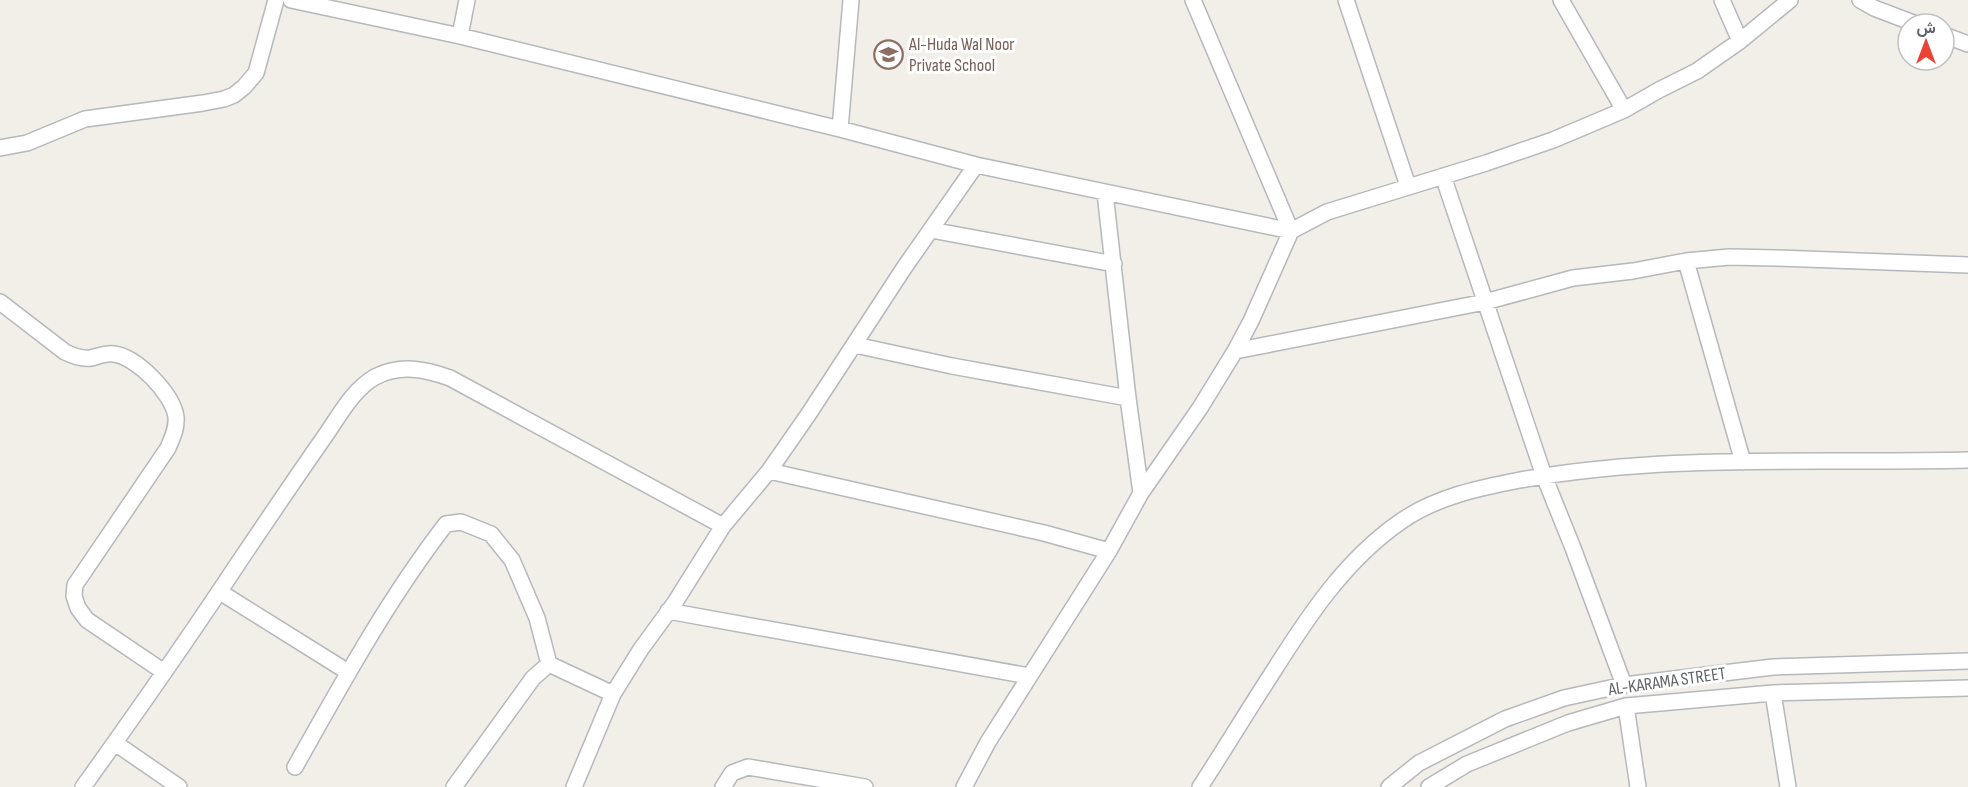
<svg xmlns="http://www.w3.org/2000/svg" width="1968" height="787" viewBox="0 0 1968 787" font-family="'Sofia Sans Condensed',Vazirmatn,sans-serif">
  <rect width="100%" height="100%" fill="#f1efe8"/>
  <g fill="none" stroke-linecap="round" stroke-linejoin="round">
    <defs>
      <path id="minor" d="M291,0L460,36L840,129L976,165L1291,231
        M1193,0L1291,231
        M1346,0L1408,186
        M1561,0L1624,110
        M1722,0L1740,41
        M1860,0L1874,8L1916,24
        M1944,35L1968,44
        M460,36L467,0
        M840,129L851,0
        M0,148L27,143L85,119L203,103L224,99L234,95L244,87L256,73L276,0
        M1443,176L1544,476L1573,548L1624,685
        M1105,193L1128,398L1141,493
        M931,230L1114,264
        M1686,261L1743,462
        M0,302L65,352C73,356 82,359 91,358C99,356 106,353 114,354C137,357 173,394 176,417C177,429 172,438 168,448L75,585L74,596L78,608L87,620L164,672
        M855,345L952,366L1128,398
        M1235,351L1485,302L1573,278L1633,271L1686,261L1729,257L1776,258L1968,265
        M769,471L1044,533L1109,551
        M220,592L348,672
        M668,611L1029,676
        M1773,693L1788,787
        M1626,706L1638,787
        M115,743L179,787
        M295,767C341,685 388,599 446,524L461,522L491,534L512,560L537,618L549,664
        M83,787C137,712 190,636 241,559C268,519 295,479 323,439C338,418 352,390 375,377C400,364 425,369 450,378L723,526
        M454,787L533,678L549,664L613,694
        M574,787L613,694L641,649L674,604L723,526L769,471L808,415L904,268L976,165
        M723,787L732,773L748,767L865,787
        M964,787L988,742L1109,551L1141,493L1200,408L1235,351L1251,321L1291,231L1327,212L1486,163L1553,140L1624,110L1659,90L1697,71L1740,41L1790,0
        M1200,787C1224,750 1247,712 1271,675C1307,618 1344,561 1400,522C1435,497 1479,488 1520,480C1668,453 1819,464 1968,460
        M1389,787L1419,763L1505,719L1564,698L1624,685L1773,667L1968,661
        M1429,787L1467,764L1568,723L1626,706L1773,693L1968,688"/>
    </defs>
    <use href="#minor" stroke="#b5b8bc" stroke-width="18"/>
    <use href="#minor" stroke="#fff" stroke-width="15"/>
  </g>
  <defs>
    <symbol id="school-ring" viewBox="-11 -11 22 22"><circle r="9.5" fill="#fff" stroke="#8d6e63" stroke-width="1.5"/><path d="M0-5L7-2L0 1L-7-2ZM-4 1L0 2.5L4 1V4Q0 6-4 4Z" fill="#8d6e63"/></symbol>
  </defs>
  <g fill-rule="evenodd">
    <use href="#school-ring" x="872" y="38" width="33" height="33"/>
  </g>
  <g text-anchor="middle" stroke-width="6" stroke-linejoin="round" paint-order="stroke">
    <g font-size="18" fill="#785e54" stroke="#fff" text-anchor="start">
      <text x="909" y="50">Al-Huda Wal Noor<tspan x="909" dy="21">Private School</tspan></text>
    </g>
    <g font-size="18" fill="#5f6368" stroke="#fff">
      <text transform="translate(1667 681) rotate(-8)" y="6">AL-KARAMA STREET</text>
    </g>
  </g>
  <g transform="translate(1926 42)"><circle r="28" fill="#ffffff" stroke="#bfc1c3" stroke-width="1.5"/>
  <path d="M0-4.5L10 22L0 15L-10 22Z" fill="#ea4335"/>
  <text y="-9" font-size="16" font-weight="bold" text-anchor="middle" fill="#5f6368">ش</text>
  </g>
</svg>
